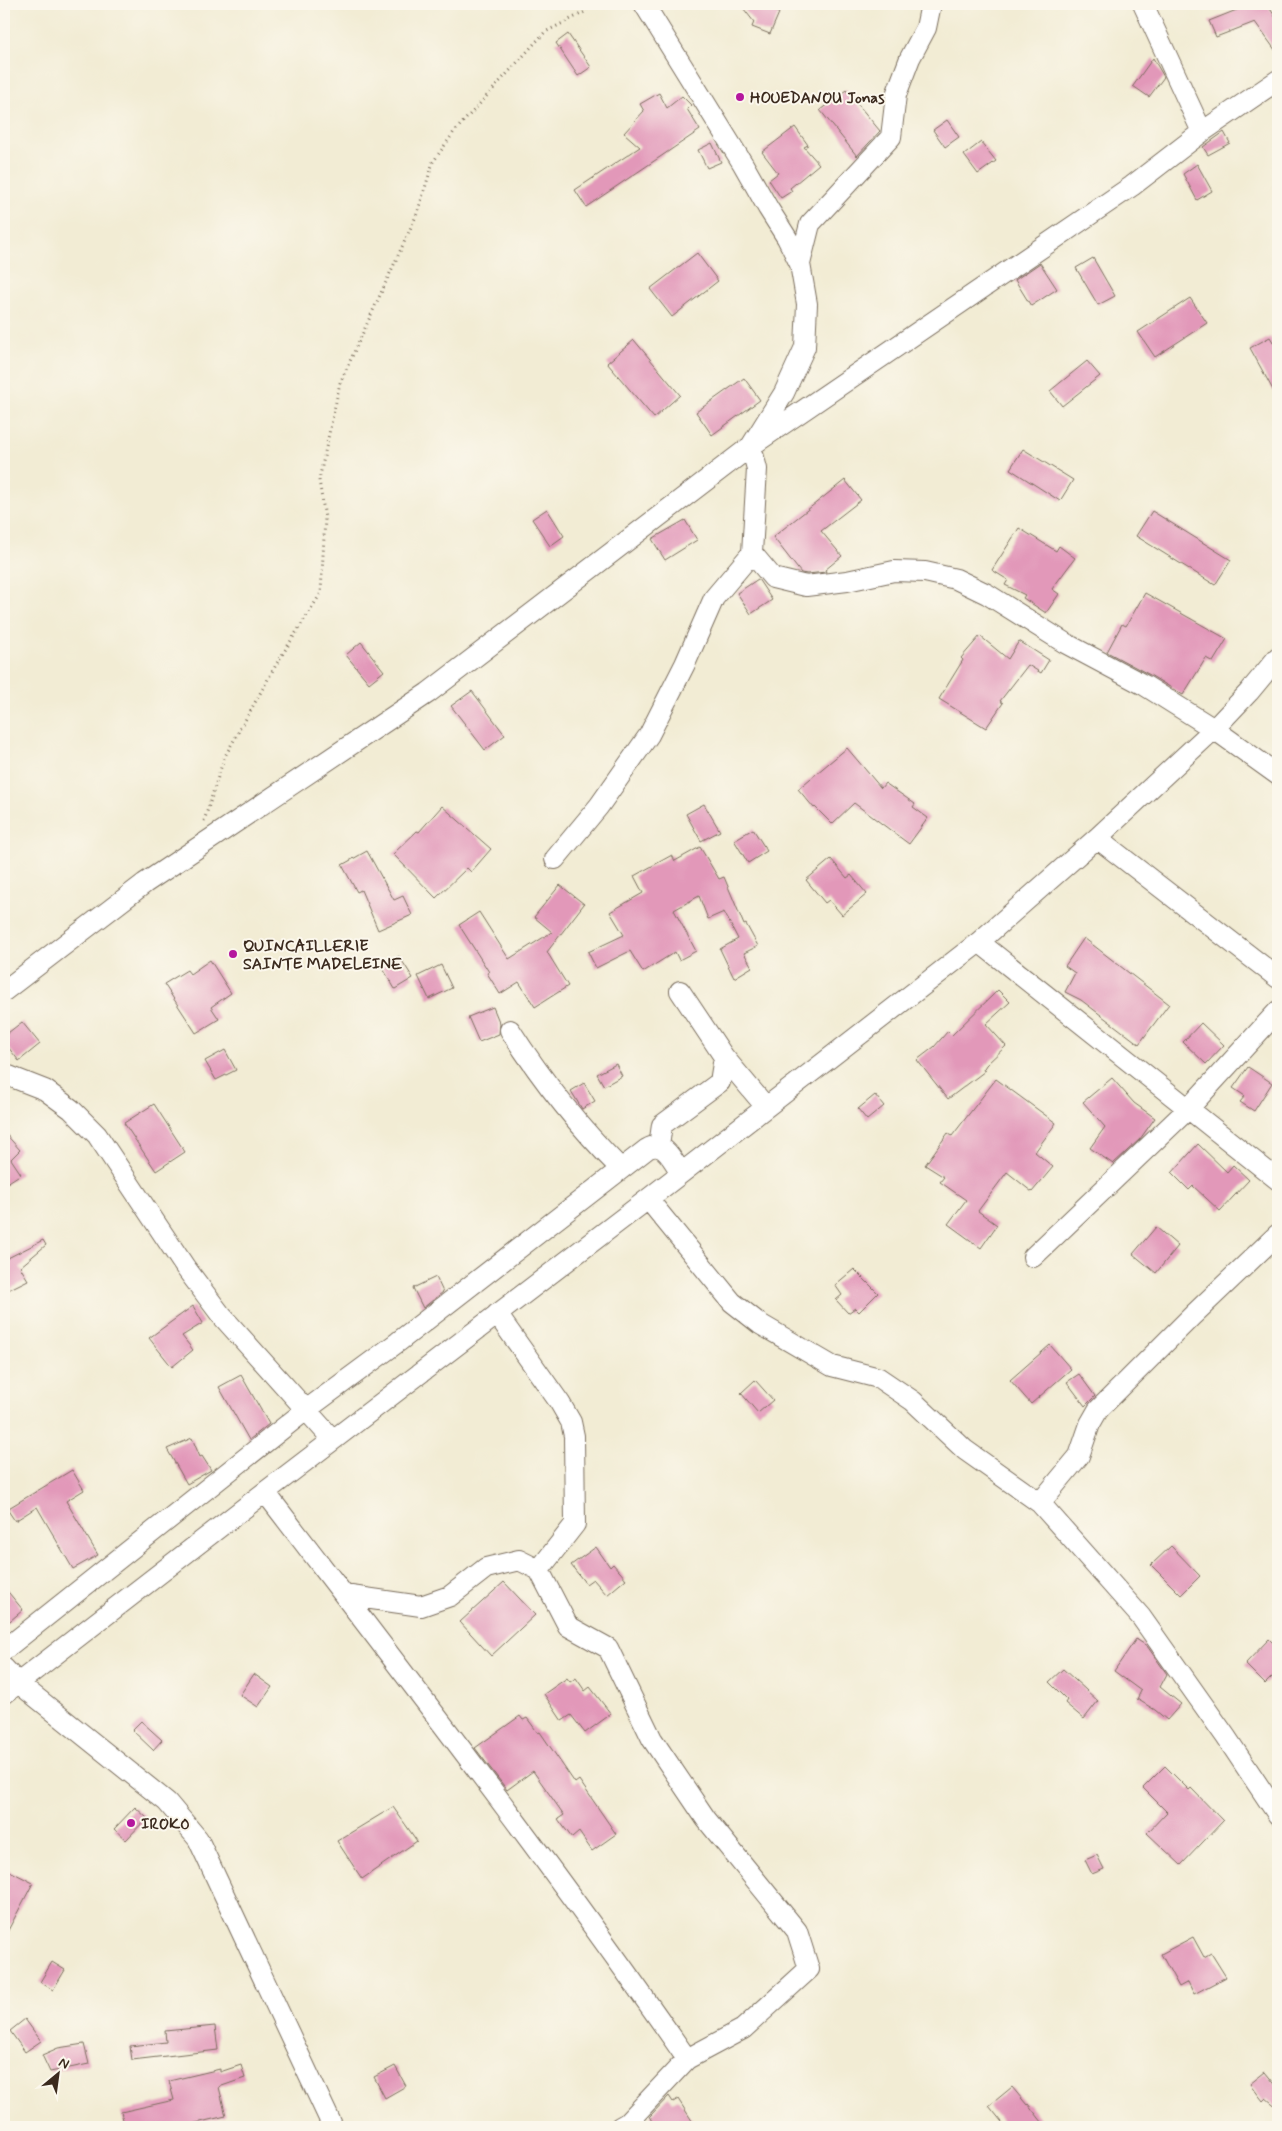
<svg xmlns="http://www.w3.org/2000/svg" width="1282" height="2131" viewBox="0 0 1282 2131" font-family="Mynerve,sans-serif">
  <rect width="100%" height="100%" fill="#fbf7ec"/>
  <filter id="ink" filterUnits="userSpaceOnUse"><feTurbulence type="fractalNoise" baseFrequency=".02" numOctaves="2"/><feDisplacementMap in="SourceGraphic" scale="10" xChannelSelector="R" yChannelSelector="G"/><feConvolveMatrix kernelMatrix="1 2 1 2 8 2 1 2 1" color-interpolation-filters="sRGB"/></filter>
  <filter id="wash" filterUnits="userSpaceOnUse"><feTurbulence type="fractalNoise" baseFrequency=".0096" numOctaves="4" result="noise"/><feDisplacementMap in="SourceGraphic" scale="20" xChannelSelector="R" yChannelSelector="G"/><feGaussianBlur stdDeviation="1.12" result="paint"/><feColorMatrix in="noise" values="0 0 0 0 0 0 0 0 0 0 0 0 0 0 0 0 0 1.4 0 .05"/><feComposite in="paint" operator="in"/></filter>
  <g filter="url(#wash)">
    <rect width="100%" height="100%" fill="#f2ecd4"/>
    <g id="blocks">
      <path fill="#e298b9" d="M740,4H757L779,13L770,34L752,27L754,22Z
        M1236,4H1267L1278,21V54L1255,22L1216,37L1209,21L1239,9Z
        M568,34L591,67L578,76L556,43Z
        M1153,58L1164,77L1149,97L1133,86Z
        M846,90L880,131L857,156L820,110Z
        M659,93L667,108L682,96L691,105L687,109L700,130L586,207L575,190L640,147L624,133L644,111L640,104Z
        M947,120L959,137L945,147L933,130Z
        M795,127L808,145L804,147L819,164L790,188L792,191L781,198L769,180L778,173L762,152Z
        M1224,132L1230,143L1208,155L1203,147Z
        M981,142L996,161L978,174L964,155Z
        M712,143L721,162L707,168L698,150Z
        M1197,164L1212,191L1197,200L1183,174Z
        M697,253L718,281L672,317L650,289Z
        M1093,258L1115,296L1098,305L1076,268Z
        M1040,263L1057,289L1031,306L1015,280Z
        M1190,298L1207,323L1155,357L1138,332Z
        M1270,337L1278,350V399L1250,348Z
        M634,340L680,395L654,418L607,363Z
        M1087,361L1100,376L1062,406L1050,391Z
        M744,378L760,400L712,435L696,412Z
        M1023,449L1073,480L1060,501L1010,469Z
        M845,480L861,500L821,531L842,556L825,570L826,572L807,574L801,573L773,537Z
        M547,509L564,536L550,546L532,519Z
        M1152,511L1231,560L1215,585L1136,536Z
        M685,520L697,540L665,560L652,539Z
        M1019,528L1056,551L1059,546L1075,558L1052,589L1059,594L1046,613L1023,598L1025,595L1005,585L1008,580L992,570Z
        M758,579L772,600L751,614L737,593Z
        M1145,593L1227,639L1213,662L1206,658L1183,695L1150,675L1107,652L1122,624L1126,626Z
        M980,636L1008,659L1019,641L1049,660L1041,673L1028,665L1000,701L1003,703L986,728L939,699L963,660L961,658Z
        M361,642L384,671L369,683L346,655Z
        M472,691L505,735L485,750L451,706Z
        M847,748L881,788L885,783L915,804L913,807L928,818L909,844L854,803L832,824L815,807L814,808L798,789Z
        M704,804L720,831L701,841L686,814Z
        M442,806L491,849L471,872L467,868L436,898L393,854L417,831L419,832Z
        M753,829L767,851L748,863L734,840Z
        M700,847L719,879L724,877L744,925L746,924L758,946L744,953L752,967L734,978L720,949L738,939L724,912L708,919L699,896L674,910L696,951L679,960L675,952L643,972L630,951L596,968L588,952L624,935L610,912L643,893L634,876L672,855L675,861Z
        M367,851L394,900L403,896L412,915L378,930L361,890L357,892L342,865Z
        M831,859L847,878L851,875L867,894L842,915L829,900L825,903L806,880Z
        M560,885L584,904L547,952L568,986L535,1007L519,982L500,994L487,973L489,972L459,925L479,912L509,959L552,932L534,917Z
        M1084,938L1169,1004L1139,1044L1081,1000L1065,992L1075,973L1065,966Z
        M399,956L413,978L395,989L382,967Z
        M210,960L231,993L211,1007L219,1019L196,1033L164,984L187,970L190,974Z
        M441,965L452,988L429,999L418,976Z
        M998,990L1010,1002L986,1024L1006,1046L986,1065L983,1070L985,1071L948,1099L917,1060L934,1047L948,1031L952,1035Z
        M493,1007L500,1024L499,1034L479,1042L468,1017Z
        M22,1022L40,1044L19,1061L4,1042V1036Z
        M1201,1023L1224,1045L1206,1064L1183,1042Z
        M225,1050L236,1070L216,1080L205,1061Z
        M616,1064L622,1076L604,1086L597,1074Z
        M1248,1067L1272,1083L1254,1111L1240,1102L1245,1096L1233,1088Z
        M1112,1078L1134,1103L1155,1118L1140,1139L1113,1164L1090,1148L1105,1127L1083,1102Z
        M996,1079L1056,1123L1035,1152L1053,1167L1032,1192L1007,1172L978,1211L997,1225L981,1248L948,1224L966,1200L940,1182L944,1177L925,1165L948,1133L952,1136Z
        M584,1083L595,1101L582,1109L571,1091Z
        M875,1095L884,1106L867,1120L858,1109Z
        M154,1104L185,1152L156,1171L124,1123Z
        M4,1132L20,1150L11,1159L21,1174L4,1185Z
        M1198,1144L1227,1172L1233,1165L1249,1180L1220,1211L1193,1186L1189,1190L1172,1173Z
        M1156,1227L1178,1246L1156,1273L1133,1254Z
        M43,1240L46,1245L20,1267L28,1280L4,1292V1260Z
        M854,1269L878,1293L859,1312L855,1308L848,1313L836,1300L842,1295L835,1285Z
        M436,1277L443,1292L423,1308L413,1288Z
        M193,1306L203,1323L182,1336L193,1350L172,1367L149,1338Z
        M1050,1345L1071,1369L1031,1404L1010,1380Z
        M1079,1374L1095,1396L1085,1406L1067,1382Z
        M241,1375L269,1424L249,1440L219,1387Z
        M755,1380L773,1400L758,1413L741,1393Z
        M192,1438L200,1457L202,1456L211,1470L187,1484L167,1449Z
        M72,1470L84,1490L66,1501L98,1555L73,1569L37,1507L15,1521L7,1509Z
        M1171,1546L1200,1576L1181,1595L1151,1565Z
        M596,1547L610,1567L613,1564L626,1579L607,1595L593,1579L586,1584L571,1565Z
        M504,1582L535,1615L491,1656L460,1622Z
        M4,1587L23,1610L4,1626Z
        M1136,1639L1147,1646L1167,1674L1160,1687L1181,1704L1167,1720L1155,1710L1137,1699L1141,1691L1114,1671Z
        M1269,1639L1278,1648V1671L1265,1684L1245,1664Z
        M1063,1669L1098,1701L1084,1719L1065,1703L1067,1700L1049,1682Z
        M254,1674L272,1687L258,1707L240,1695Z
        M567,1678L570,1682L576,1678L585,1691L590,1687L611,1714L585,1733L571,1715L562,1721L544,1694Z
        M520,1716L523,1720L527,1718L538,1733L540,1732L575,1783L579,1780L616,1834L592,1851L579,1832L572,1838L558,1819L564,1815L533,1771L507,1790L475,1748Z
        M141,1721L162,1740L153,1750L132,1730Z
        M1165,1766L1189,1790L1191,1788L1223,1821L1181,1865L1147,1833L1167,1812L1143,1788Z
        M135,1807L147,1818L126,1840L114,1829Z
        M393,1807L417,1841L362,1879L337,1841Z
        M1097,1855L1104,1869L1092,1874L1085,1860Z
        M4,1868L33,1883L4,1938Z
        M1193,1937L1204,1957L1211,1953L1226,1977L1194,1994L1188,1982L1179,1987L1161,1954Z
        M52,1962L65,1970L53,1990L40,1982Z
        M25,2019L41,2041L25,2052L10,2031Z
        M215,2026L218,2050L132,2060L130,2046L166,2042L165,2031Z
        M84,2044L89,2064L50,2072L42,2055L58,2048Z
        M241,2065L245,2078L219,2087L226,2116L179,2127H125L121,2112L174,2100L169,2081L220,2069V2072Z
        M395,2066L406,2086L385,2098L374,2077Z
        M1265,2072L1278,2088V2108L1266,2098L1263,2101L1250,2084Z
        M1012,2087L1027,2105L1028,2104L1046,2127H1006L989,2106Z
        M669,2096L673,2102L678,2099L696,2127H656L650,2116Z"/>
    </g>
  </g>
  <g filter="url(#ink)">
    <use href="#blocks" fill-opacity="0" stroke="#7b6e5e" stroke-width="1"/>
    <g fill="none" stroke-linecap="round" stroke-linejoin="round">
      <defs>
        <path id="minor" d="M1143,4L1202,132
          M800,264L810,224L891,137L896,95L910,58L926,28L931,4
          M752,553L773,578L806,586L847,581L894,571L925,572L956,579L987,594L1065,643L1144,685L1214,729L1278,775
          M1097,838L1278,978
          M555,859L599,806L649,735L685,664L714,598L752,553L757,469L751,446L784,393L805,347L807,304L800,264L787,238L768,208L743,164L644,4
          M979,942L1278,1180
          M4,991L145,883L428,693L751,446L1132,186L1202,132L1278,80
          M510,1030C542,1080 578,1126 620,1168
          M724,1057L766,1107
          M4,1074L45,1090L71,1109L97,1135L185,1267L221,1315L333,1440
          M659,1146L662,1125L720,1082L724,1057L680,991
          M648,1199L732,1302L760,1324L832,1366L879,1378L913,1401L965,1450L1040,1503L1141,1617L1226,1737L1278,1815
          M1033,1257L1188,1109L1278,1011
          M497,1314L560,1403L571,1422L574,1436L575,1524L539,1570L568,1626L608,1648L652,1739L706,1819L797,1931L809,1969L743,2029L687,2059L627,2123L620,2127
          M265,1492C408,1679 553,1865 687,2059
          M1040,1503L1079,1456L1090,1424L1098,1410L1193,1315L1278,1234
          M344,1595L421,1606L450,1596L486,1568L519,1560L539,1570
          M4,1650L306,1410L398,1342L647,1149C664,1139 673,1161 681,1173
          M4,1668L17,1682L167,1802L198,1839L333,2127
          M4,1694L265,1492L648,1199L979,942L1097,838L1214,729L1249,692L1278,657"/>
      </defs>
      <use href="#minor" stroke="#7b6e5e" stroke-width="22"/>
      <path stroke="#7b6e5e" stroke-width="3" stroke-dasharray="1 4" stroke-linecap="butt" d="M204,821L224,758L277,663L321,593L325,518L319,480L340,383L417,214L433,162L454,132L545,32L585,12L590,4"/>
      <use href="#minor" stroke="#fff" stroke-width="20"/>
    </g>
  </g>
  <g fill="#b5179e" stroke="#fbf7ec" stroke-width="2">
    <circle cx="740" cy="97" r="5"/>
    <circle cx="233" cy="954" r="5"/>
    <circle cx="131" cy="1823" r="5"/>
  </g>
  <g text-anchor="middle" stroke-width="4" stroke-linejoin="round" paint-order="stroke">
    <g font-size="16" font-weight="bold" fill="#3b2a1e" stroke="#fbf7ec" text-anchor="start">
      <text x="750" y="103">HOUEDANOU Jonas</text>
      <text x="243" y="951">QUINCAILLERIE<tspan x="243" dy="18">SAINTE MADELEINE</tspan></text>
      <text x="141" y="1829">IROKO</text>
    </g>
  </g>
  <rect width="1282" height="2131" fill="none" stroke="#fbf7ec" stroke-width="20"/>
  <g transform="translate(58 2074) rotate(29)" stroke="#fbf7ec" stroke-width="4" paint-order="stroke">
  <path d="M0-4L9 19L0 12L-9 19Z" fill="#3b2a1e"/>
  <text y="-8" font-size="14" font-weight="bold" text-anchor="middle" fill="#3b2a1e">N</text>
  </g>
</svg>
